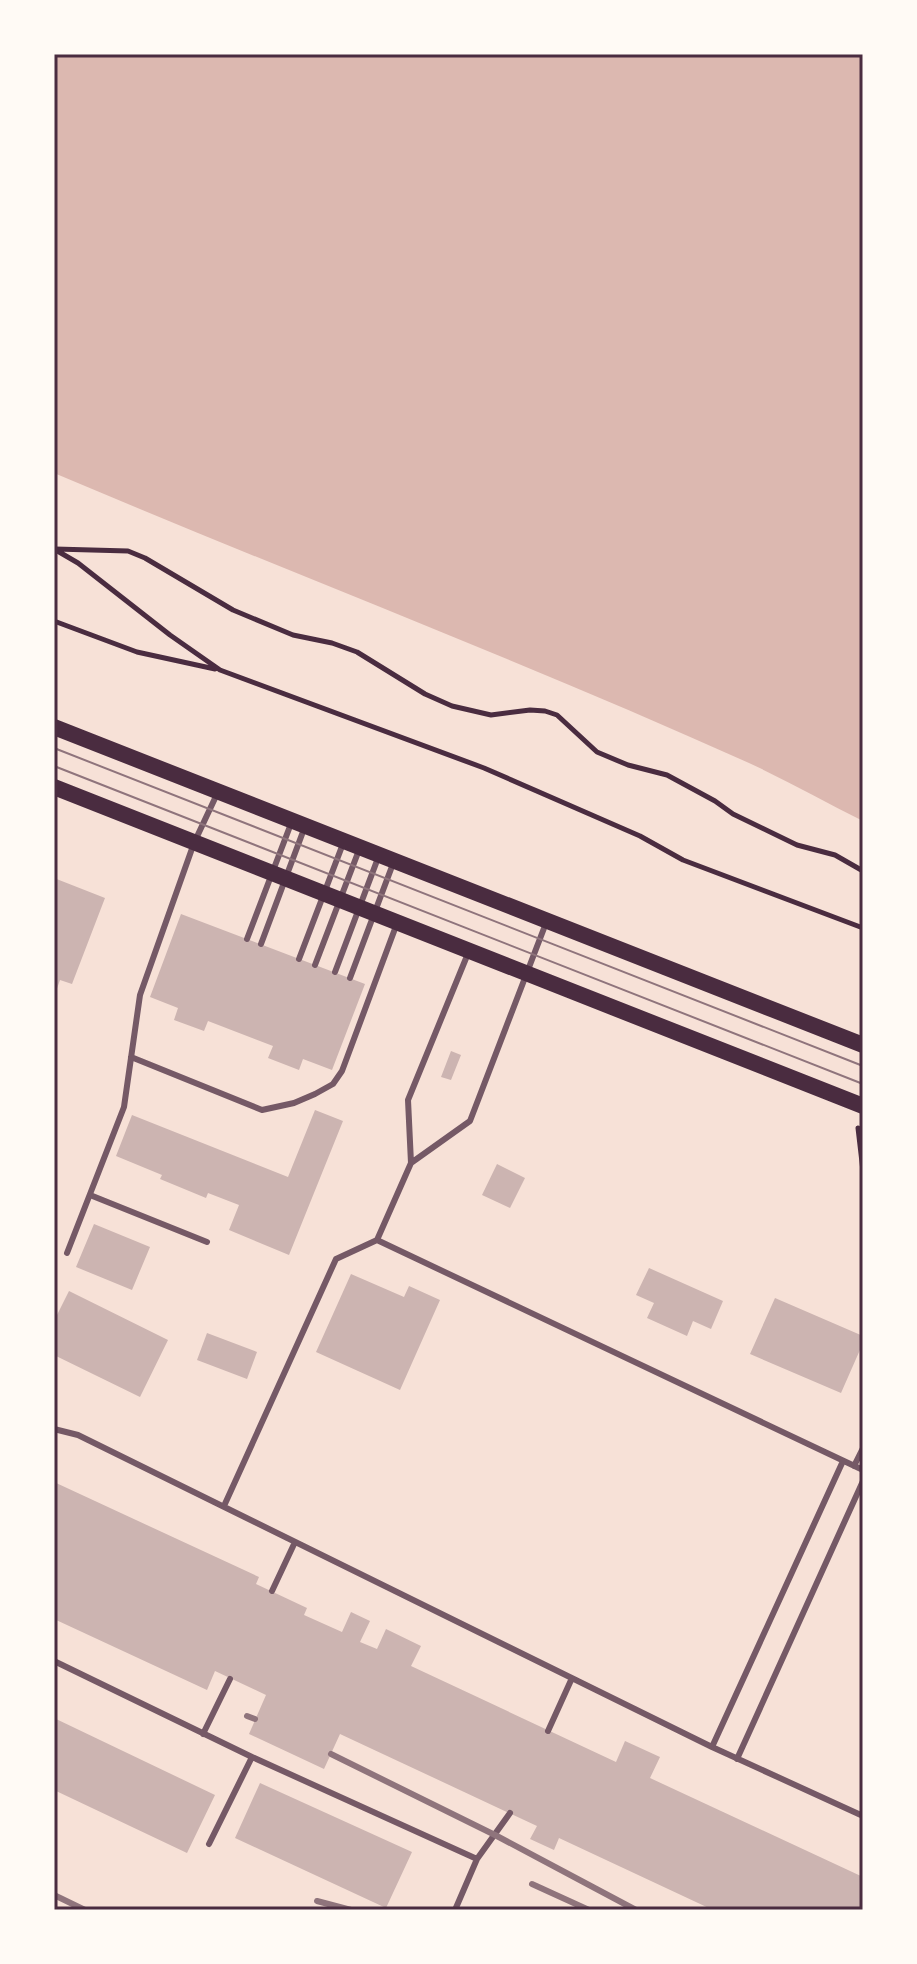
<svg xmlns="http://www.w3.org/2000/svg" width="917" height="1964" viewBox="0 0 917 1964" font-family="'Noto Serif',serif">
  <rect width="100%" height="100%" fill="#f7e1d7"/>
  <path fill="#dcb8b0" d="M54,54H863V821C825,802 788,781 749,763C520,660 285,571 54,473Z"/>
  <path fill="#ccb4b1" d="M54,878L105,898L72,984L60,980L54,997Z
    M181,914L365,984L332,1070L303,1059L299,1070L268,1058L273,1046L208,1021L204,1031L174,1020L178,1008L150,997Z
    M451,1051L461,1055L451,1080L441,1077Z
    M315,1110L343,1121L289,1255L229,1230L239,1205L208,1193L206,1198L160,1179L162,1175L116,1156L132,1115L288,1177Z
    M497,1164L525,1178L510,1208L482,1195Z
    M94,1224L150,1247L132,1290L76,1267Z
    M649,1268L723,1301L711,1329L693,1321L687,1336L647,1318L654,1303L636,1295Z
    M351,1274L404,1297L409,1286L440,1300L400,1390L316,1352Z
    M69,1291L168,1340L140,1397L54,1355V1321Z
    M775,1298L863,1336V1343L841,1393L750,1354Z
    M207,1333L257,1352L247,1379L197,1360Z
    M54,1482L259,1577L256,1584L307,1608L304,1615L342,1632L351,1612L370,1621L360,1642L377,1649L386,1629L421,1646L411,1666L616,1762L625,1741L660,1757L650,1778L863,1877V1910H713L559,1838L554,1850L530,1839L537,1826L340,1734L324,1769L249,1734L266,1695L215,1671L207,1690L54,1619Z
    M54,1718L215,1795L187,1853L54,1790Z
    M260,1783L412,1852L386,1908L235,1838Z"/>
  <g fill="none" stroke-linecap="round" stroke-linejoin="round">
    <path stroke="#4a2c40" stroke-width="5" d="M54,549L78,563L170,635L220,670L484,768L640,836L683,860L863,928
      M55,549L128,551L145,558L233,610L293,635L332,643L357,652L425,694L452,706L491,715L530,710L545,711L557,715L597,752L628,765L667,775L715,801L733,814L797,845L835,855L863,871
      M54,621L137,652L215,669
      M858,1128L863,1171"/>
    <path stroke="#755966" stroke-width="6" d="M247,939L292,821
      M261,944L304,829
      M299,959L344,841
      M315,965L359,850
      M335,972L378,858
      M350,978L394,861
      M131,1057L262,1110L294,1103L315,1094L333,1084L342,1071L396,926
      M411,1163L470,1121L546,923
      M90,1195L207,1242
      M377,1240L863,1470
      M67,1253L124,1107L140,995L194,843L217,794
      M54,1429L78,1435L712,1747L863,1816
      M854,1466L863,1448
      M224,1506L336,1259L377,1240L411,1163L408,1100L469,951
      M272,1591L295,1542
      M54,1661L252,1757L477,1859
      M548,1731L572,1678
      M203,1734L230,1679
      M712,1747L843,1461
      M737,1759L863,1481
      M209,1844L252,1757
      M455,1910L477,1859L510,1813"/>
    <path stroke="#4a2c40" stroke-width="16" d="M54,727L863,1045
      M54,787L863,1106"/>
    <path stroke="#8f747c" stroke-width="2" d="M54,748L863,1066
      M54,766L863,1084"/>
    <path stroke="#8f747c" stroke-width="6" d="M247,1716L255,1719
      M331,1754L495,1835L636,1910
      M532,1884L589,1910
      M54,1895L85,1910
      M317,1901L351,1910"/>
  </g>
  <rect width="917" height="1964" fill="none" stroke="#fffaf5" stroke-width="112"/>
  <rect x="56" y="56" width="805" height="1852" fill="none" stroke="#4a2c40" stroke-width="3"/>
</svg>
